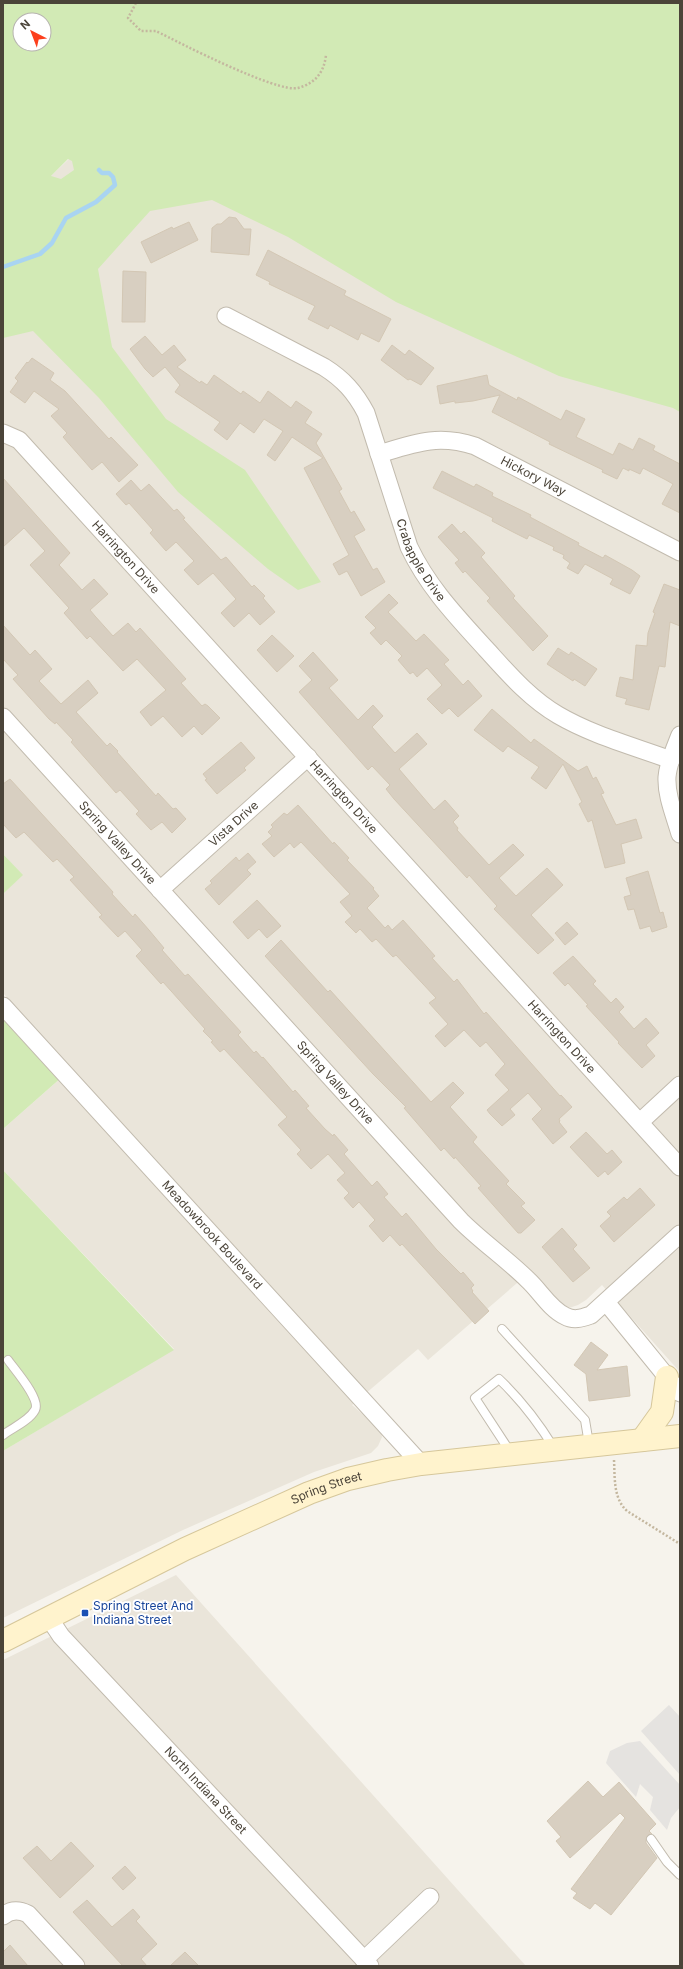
<svg xmlns="http://www.w3.org/2000/svg" width="683" height="1969" viewBox="0 0 683 1969" font-family="Inter,sans-serif">
  <rect width="100%" height="100%" fill="#f6f3ec"/>
  <path fill="#eae5da" d="M122,109L680,394V1372L602,1285L586,1300L578,1305L569,1308L562,1303L531,1271L428,1360L418,1349L352,1405L381,1430L382,1437L378,1446L371,1453L314,1472L183,1530L3,1618V1451L174,1349L3,1170V1129L70,1070L3,993V894L22,875L3,854V221Z
    M176,1575L526,1966H3V1660Z"/>
  <path fill="#d2eab5" fill-rule="evenodd" d="M3,3H680V412L673,408L559,376L396,302L288,237L212,200L150,211L98,269L112,347L166,419L245,470L321,582L298,590L268,569L178,492L99,398L33,331L3,338ZM20,20H44V44H20ZM68,159L72,161L74,170L61,179L51,176Z
    M3,854L23,875L3,894Z
    M3,1013L62,1077L3,1129Z
    M3,1170L174,1350L3,1451Z"/>
  <path fill="#e5e3e0" d="M669,1705L680,1717V1775L641,1731Z
    M640,1741L680,1785V1807L671,1818L667,1830L650,1810L653,1797L640,1784L636,1797L606,1763L610,1751L627,1743Z"/>
  <g fill="none" stroke-linecap="round" stroke-linejoin="round">
    <path stroke="#a9d4f2" stroke-width="4.5" d="M3,267L40,254L52,243L66,218L96,202L115,185L113,177L109,173H102L99,170"/>
  </g>
  <path fill="#d8cfc1" stroke="#d3c7b4" d="M229,217L236,218L244,229H251L249,255L211,252L212,228L217,224H221Z
    M189,222L198,240L151,263L141,242L172,227L173,229Z
    M268,250L346,291L344,295L391,319L379,342L361,333L358,340L330,325L328,329L308,319L315,306L269,284L270,282L256,275Z
    M123,271L146,272L145,322H122Z
    M145,336L162,355L174,345L186,360L177,367L200,383L201,381L207,385L214,375L241,394L243,391L260,403L268,391L291,408L296,401L312,412L305,423L322,434L316,443L342,489L339,491L351,513L354,511L365,530L354,536L373,570L377,568L385,582L361,596L347,571L339,575L333,564L349,555L304,468L323,458L292,437L275,461L267,455L283,431L264,419L254,433L240,423L227,440L214,430L220,422L175,392L180,385L165,367L153,377L145,369L130,349Z
    M392,345L405,355L409,350L434,368L421,385L410,379L408,380L381,360Z
    M32,358L54,373L50,380L65,391L109,439L111,437L138,465L119,482L102,462L92,470L63,437L67,433L51,416L59,409L34,391L25,403L10,392L18,381L15,378L27,362L28,363Z
    M487,375L489,385L517,400L518,397L561,420L566,410L585,419L576,437L613,455L619,443L633,450L639,438L655,446L653,450L680,464V513L662,504L673,484L666,480L643,468L640,474L629,469V471L623,468L617,479L602,472L603,470L549,444L550,442L492,412L500,395L473,401L455,403V401L440,404L437,386Z
    M442,471L474,487L476,484L493,493L492,496L531,515L530,517L579,543L578,545L603,558L605,555L632,570L640,576L630,594L610,584L613,579L585,564L578,574L567,568L570,563L563,558L564,555L553,550L554,547L529,535L527,539L513,532L492,521L493,518L433,488Z
    M3,478L70,553L59,565L82,590L94,579L108,594L90,610L95,616L113,636L128,623L136,632L140,628L186,679L181,683L202,706L205,704L208,706L220,718L202,735L194,726L182,737L163,716L151,726L140,712L166,690L137,659L123,671L90,636L87,639L64,613L69,608L30,565L45,551L24,528L3,547Z
    M131,480L141,491L149,484L174,511L177,509L185,518L183,519L221,560L226,557L252,587L254,585L265,596L263,598L275,612L260,625L249,613L234,627L221,613L236,599L213,573L198,585L184,570L194,561L176,542L166,551L150,533L153,530L129,503L126,505L116,494Z
    M452,524L461,534L464,531L485,553L481,557L515,596L513,598L548,636L533,651L487,601L490,598L465,571L463,573L455,563L459,560L438,537Z
    M664,584L680,590V626L670,622L665,667L659,666L649,710L625,704L627,699L616,696L620,677L633,680L636,645L647,646L648,633L655,613L653,612Z
    M389,594L398,603L388,612L416,641L424,634L449,660L444,664L463,685L468,680L482,696L458,717L449,708L442,714L427,699L442,685L427,668L417,677L413,672L410,674L398,660L402,656L386,640L381,645L370,633L376,628L365,617Z
    M3,625L30,655L35,650L52,669L39,681L61,704L88,680L98,693L76,712L107,746L110,743L118,751L117,752L156,796L158,793L173,809L176,808L186,819L172,833L162,822L151,830L136,814L139,811L120,790L116,793L71,742L73,740L56,722L55,724L49,719L13,679L18,675L3,659Z
    M272,635L294,656L277,672L257,650Z
    M558,648L569,655L571,652L597,669L585,686L574,679L573,681L547,664Z
    M313,652L338,680L329,688L358,720L373,705L383,716L372,727L395,753L417,733L427,744L399,769L434,810L445,800L459,816L453,822L458,828L457,830L489,865L513,844L524,855L499,878L516,896L547,868L563,885L531,915L554,940L538,954L494,909L497,906L469,875L467,878L394,799L386,789L390,785L372,766L368,770L299,692L312,680L299,666Z
    M492,709L531,743L534,739L578,771L587,766L593,779L596,777L604,793L601,794L616,825L636,819L642,838L621,844L625,863L605,868L592,820L588,822L579,804L582,802L563,764L546,789L531,778L539,767L508,746L503,752L474,730Z
    M241,742L255,758L244,768L246,770L217,794L205,780L207,779L203,774Z
    M10,779L113,892L112,894L133,917L135,914L149,930L164,948L162,950L185,976L188,974L241,1032L238,1035L254,1053L256,1051L262,1058L263,1057L293,1092L295,1090L309,1106L306,1108L325,1129L333,1136L334,1134L348,1150L344,1154L372,1186L377,1181L388,1194L384,1197L402,1217L406,1213L436,1249L461,1274L463,1272L474,1285L471,1288L473,1291L472,1292L489,1311L475,1324L402,1244L400,1246L390,1235L383,1242L369,1226L375,1220L359,1202L353,1208L344,1198L349,1193L337,1180L345,1173L328,1154L311,1169L297,1154L301,1150L278,1125L287,1117L224,1049L220,1052L211,1042L213,1041L203,1031L205,1029L163,982L161,984L136,956L142,950L125,931L118,937L99,917L102,915L70,880L74,877L57,859L53,862L24,832L16,838L3,824V784Z
    M298,805L333,844L334,842L349,858L347,860L374,888L373,889L379,896L367,908L385,928L388,925L392,930L403,920L435,956L432,958L454,982L457,979L484,1014L486,1012L560,1096L561,1095L572,1107L559,1119L560,1121L559,1122L567,1132L553,1144L532,1119L542,1109L528,1093L510,1109L515,1115L502,1126L490,1114L487,1110L509,1090L495,1075L505,1064L486,1042L480,1047L464,1030L445,1047L435,1036L448,1024L429,1003L436,998L396,955L393,957L376,939L372,942L360,929L356,933L345,922L352,916L340,902L350,894L301,842L294,848L290,843L274,857L262,844L272,836L268,832L273,827L271,825L284,813L287,815Z
    M248,853L256,862L247,870L251,874L219,905L205,889L212,883L210,881L236,857L239,861Z
    M648,871L660,913L663,912L667,927L652,932L650,926L640,929L634,909L628,910L624,897L631,895L626,878Z
    M257,900L281,926L267,938L259,929L248,939L233,922Z
    M567,922L578,934L565,945L555,933Z
    M281,940L328,992L330,990L431,1102L453,1082L464,1093L450,1107L477,1137L473,1142L509,1181L506,1184L525,1203L521,1206L535,1220L521,1233H518L478,1188L481,1186L455,1157L454,1159L444,1148L441,1151L404,1108L406,1107L373,1074L265,956Z
    M573,956L596,981L593,984L611,1003L616,998L624,1007L619,1012L634,1029L646,1018L659,1033L646,1045L655,1056L642,1068L618,1043L619,1042L586,1006L588,1005L568,983L565,986L553,973Z
    M586,1132L607,1154L612,1150L622,1162L608,1175L605,1171L598,1177L570,1147Z
    M640,1188L655,1205L614,1242L600,1226L611,1216L607,1212L624,1197L627,1200Z
    M562,1228L577,1245L573,1249L590,1268L573,1282L542,1247Z
    M591,1342L608,1355L597,1370L627,1366L630,1396L589,1401L586,1374L574,1365Z
    M588,1781L603,1797L619,1782L656,1824L649,1831L652,1834L648,1835L646,1839V1843L657,1858L611,1915L595,1903L590,1909L573,1898L577,1893L571,1889L625,1818L620,1813L570,1858L556,1841L561,1837L547,1821Z
    M71,1842L94,1866L60,1898L23,1858L37,1846L51,1861Z
    M125,1866L136,1878L123,1890L112,1878Z
    M87,1900L112,1927L133,1909L140,1917L136,1921L157,1944L141,1959L147,1966H123L73,1912Z
    M10,1945L28,1966H3V1952Z
    M185,1952L199,1966H170Z"/>
  <g fill="none" stroke-linecap="round" stroke-linejoin="round">
    <defs>
      <path id="lane" d="M502,1329L585,1420L589,1444
        M3,1435C12,1428 29,1421 35,1410C41,1399 15,1370 8,1360
        M511,1453L475,1398L499,1379C521,1400 538,1422 554,1448
        M651,1839L667,1862L680,1875"/>
      <g id="street">
        <path id="s1" d="M226,316L324,367C343,379 355,392 366,413L409,547C428,587 457,617 486,649C508,673 529,698 558,715C592,735 633,746 671,760"/>
        <path id="s2" d="M3,433L19,440L680,1167"/>
        <path id="s3" d="M379,454C415,443 438,434 475,446L680,552"/>
        <path id="s4" d="M3,717L461,1221C482,1242 507,1259 528,1280C540,1291 550,1309 565,1316C574,1321 582,1318 591,1315L680,1234"/>
        <path d="M680,735C675,748 668,763 667,777C666,796 675,816 680,834"/>
        <path id="s5" d="M160,890L308,757"/>
        <path id="s6" d="M3,1006L421,1464"/>
        <path d="M640,1122L680,1085"/>
        <path d="M606,1302L680,1393"/>
        <path id="s7" d="M49,1618L61,1636L370,1966"/>
        <path d="M3,1916C11,1909 20,1910 28,1914L76,1966"/>
        <path d="M364,1960L430,1897"/>
      </g>
      <g id="secondary">
        <path d="M642,1440L662,1412L667,1377"/>
        <path id="s8" d="M3,1641L185,1549L309,1493L348,1479L387,1470L421,1464L680,1436"/>
      </g>
    </defs>
    <use href="#lane" stroke="#c2bbae" stroke-width="10"/>
    <use href="#street" stroke="#c2bbae" stroke-width="19"/>
    <use href="#secondary" stroke="#d6c79b" stroke-width="24"/>
    <path stroke="#c4b79f" stroke-width="2.5" stroke-dasharray="2 2" stroke-linecap="butt" d="M136,3L128,18L141,31H156C180,43 277,93 298,88C316,83 324,72 326,55
      M614,1460C615,1478 613,1498 627,1511L680,1544"/>
    <use href="#lane" stroke="#fff" stroke-width="8"/>
    <use href="#street" stroke="#fff" stroke-width="17"/>
    <use href="#secondary" stroke="#fff3cd" stroke-width="22"/>
  </g>
  <rect fill="#1a4fb4" stroke="#fff" stroke-width="1.5" x="81" y="1609" width="8" height="8" rx="2"/>
  <g text-anchor="middle" stroke-width="3.5" stroke-linejoin="round" paint-order="stroke">
    <g font-size="12" fill="#4b4439" stroke="#fff">
      <text dy="4" stroke="none"><textPath href="#s3" startOffset="164">Hickory Way</textPath></text>
      <text dy="4" stroke="none"><textPath href="#s2" startOffset="176">Harrington Drive</textPath></text>
      <text dy="4" stroke="none"><textPath href="#s1" startOffset="331">Crabapple Drive</textPath></text>
      <text dy="4" stroke="none"><textPath href="#s2" startOffset="500">Harrington Drive</textPath></text>
      <text dy="4" stroke="none"><textPath href="#s5" startOffset="99">Vista Drive</textPath></text>
      <text dy="4" stroke="none"><textPath href="#s4" startOffset="170">Spring Valley Drive</textPath></text>
      <text dy="4" stroke="none"><textPath href="#s2" startOffset="824">Harrington Drive</textPath></text>
      <text dy="4" stroke="none"><textPath href="#s4" startOffset="494">Spring Valley Drive</textPath></text>
      <text dy="4" stroke="none"><textPath href="#s6" startOffset="310">Meadowbrook Boulevard</textPath></text>
      <text dy="4" stroke="none"><textPath href="#s8" startOffset="358">Spring Street</textPath></text>
      <text dy="4" stroke="none"><textPath href="#s7" startOffset="233">North Indiana Street</textPath></text>
    </g>
    <g font-size="12" fill="#164399" stroke="#fff" text-anchor="start">
      <text x="93" y="1610">Spring Street And<tspan x="93" dy="14">Indiana Street</tspan></text>
    </g>
  </g>
  <rect width="683" height="1969" fill="none" stroke="#4b4439" stroke-width="8"/>
  <g transform="translate(32 32) rotate(318)"><circle r="19" fill="#ffffff" stroke="#b7b4b0"/>
  <path d="M0-3L7 15L0 10L-7 15Z" fill="#fc3f1d"/>
  <text y="-6" font-size="11" font-weight="bold" text-anchor="middle" fill="#4b4439">N</text>
  </g>
</svg>
